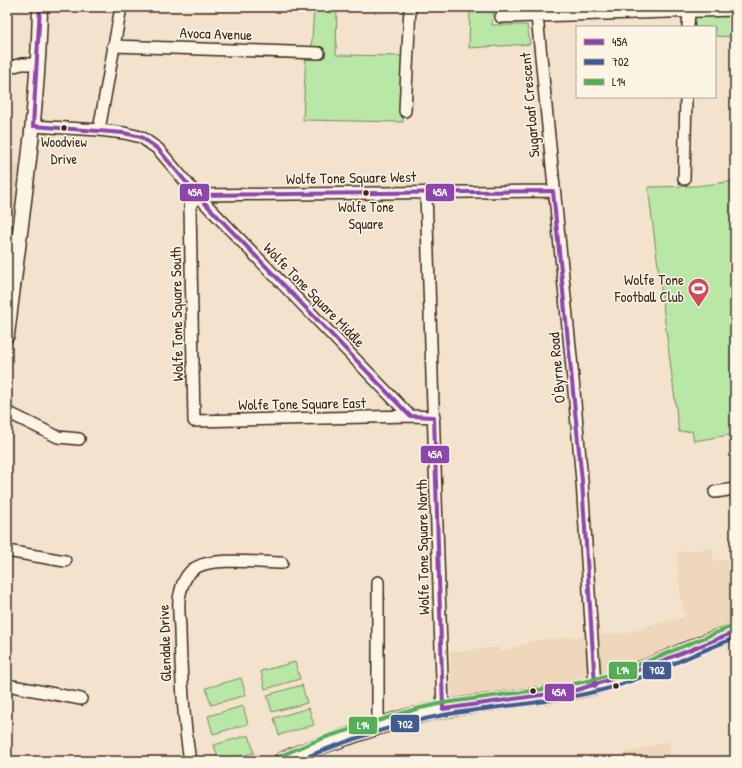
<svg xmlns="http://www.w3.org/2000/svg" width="742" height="768" viewBox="0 0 742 768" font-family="'Patrick Hand',sans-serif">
  <rect width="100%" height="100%" fill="#f4e3cc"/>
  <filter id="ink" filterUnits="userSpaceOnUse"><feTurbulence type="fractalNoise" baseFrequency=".025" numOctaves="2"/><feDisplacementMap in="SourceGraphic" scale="8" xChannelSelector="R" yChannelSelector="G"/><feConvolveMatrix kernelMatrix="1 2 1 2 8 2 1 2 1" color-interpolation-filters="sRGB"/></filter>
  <g filter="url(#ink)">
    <path fill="#eed7ba" d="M7,162L20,163L7,273Z
      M712,548L714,561L735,558V623L680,644L681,647L615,672L580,682L453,699L452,697L450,652L499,647L500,652L536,640L632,632L650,625L685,617L680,595L677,552Z
      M668,741L675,761H595H597Z"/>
    <path fill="#b8e7a6" stroke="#7a8862" d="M314,7H337L336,55L406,56L403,122L303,120L306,52L311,53Z
      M470,7H494L492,25H527L530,44L469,48Z
      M735,16V37L715,36V27H693L696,17Z
      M735,181V434L694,441L692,431L679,432L648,187L696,186Z
      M295,662L300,679L265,689L261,671Z
      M241,678L246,695L211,705L206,688Z
      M302,685L307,703L272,712L267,695Z
      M243,706L248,724L213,734L208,716Z
      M309,708L314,725L279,735L274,718Z
      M249,735L254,753L219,761L214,745Z"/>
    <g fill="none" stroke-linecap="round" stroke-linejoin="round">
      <defs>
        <path id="minor" d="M537,16L571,357L582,481L595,686
          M501,17L735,10
          M688,27L689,11
          M113,46L319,53
          M7,68L22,64H38
          M405,111L410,7
          M33,126L99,130L124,133L141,137L158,149L197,195L410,416
          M99,130L121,7
          M684,179L686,97
          M426,193L443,709
          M197,195L190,206L194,421L410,416L434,417
          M197,195L553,191
          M7,412L58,437L79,439
          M715,492L735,489
          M7,551L65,561
          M378,582V726
          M7,685L81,699
          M190,761C183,718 181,674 180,631C180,620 177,605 180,594C182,584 187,572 197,567C215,557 261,563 282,563"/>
        <path id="tertiary" d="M7,335C20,226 38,117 40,7"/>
        <path id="secondary" d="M282,761C305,750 328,743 352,735C387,723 421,712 457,707C503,699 549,697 594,686C643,673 687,647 735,632"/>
      </defs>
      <use href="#minor" stroke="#3b2a1e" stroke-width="14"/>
      <use href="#tertiary" stroke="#3b2a1e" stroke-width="17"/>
      <use href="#secondary" stroke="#3b2a1e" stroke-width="19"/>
      <use href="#minor" stroke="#fcf5e5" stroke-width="11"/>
      <use href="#tertiary" stroke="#fcf5e5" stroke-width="14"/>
      <use href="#secondary" stroke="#fcf5e5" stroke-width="16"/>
      <defs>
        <path id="bus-1" d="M33,126L124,133L141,137L158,149L197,195L410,416L434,417L443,709L577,690L631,673L735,632
          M33,126L40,7
          M197,195L553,191L582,481L595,686"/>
        <path id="bus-2" d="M297,761C342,742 395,724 444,715C494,706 544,704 594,692C643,681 688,655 735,638"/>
        <path id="bus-3" d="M280,756L323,738L416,709L443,703L559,687L592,680L628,669L733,626"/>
      </defs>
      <use href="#bus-1" stroke="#fcf5e5" stroke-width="7"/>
      <use href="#bus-2" stroke="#fcf5e5" stroke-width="7"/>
      <use href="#bus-3" stroke="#fcf5e5" stroke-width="7"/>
      <use href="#bus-1" stroke="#8e44ad" stroke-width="4"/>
      <use href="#bus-2" stroke="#3f5b92" stroke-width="4"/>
      <use href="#bus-3" stroke="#55ae56" stroke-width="4"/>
    </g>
  </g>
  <defs>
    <symbol id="stadium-pin" viewBox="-11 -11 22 30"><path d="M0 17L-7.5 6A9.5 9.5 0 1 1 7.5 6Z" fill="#d1495b" stroke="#fcf5e5"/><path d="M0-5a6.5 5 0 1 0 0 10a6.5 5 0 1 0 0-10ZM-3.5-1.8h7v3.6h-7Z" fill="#fff"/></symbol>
  </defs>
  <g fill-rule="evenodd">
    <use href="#stadium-pin" x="686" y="276" width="25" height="34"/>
  </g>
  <g fill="#3b2a1e" stroke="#fcf5e5" stroke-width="1.5">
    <circle cx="64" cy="128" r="3.5"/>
    <circle cx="366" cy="193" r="3.5"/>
    <circle cx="616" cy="686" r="3.5"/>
    <circle cx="533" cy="691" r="3.5"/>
  </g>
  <g text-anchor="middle" stroke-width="3" stroke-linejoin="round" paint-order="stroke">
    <g font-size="14" fill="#3b2a1e" stroke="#fcf5e5">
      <text x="64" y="147">Woodview<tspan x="64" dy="17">Drive</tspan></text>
      <text x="366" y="212">Wolfe Tone<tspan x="366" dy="17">Square</tspan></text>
    </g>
    <g font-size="15" fill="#3b2a1e" stroke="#fcf5e5">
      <text transform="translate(216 34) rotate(2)" y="5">Avoca Avenue</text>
      <text transform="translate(530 105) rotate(-95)" y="5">Sugarloaf Crescent</text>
      <text transform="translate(351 178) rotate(-1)" y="5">Wolfe Tone Square West</text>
      <text transform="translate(314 295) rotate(46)" y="5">Wolfe Tone Square Middle</text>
      <text transform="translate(177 314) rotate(-91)" y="5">Wolfe Tone Square South</text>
      <text transform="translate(557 368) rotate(-95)" y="5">O'Byrne Road</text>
      <text transform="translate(302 404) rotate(-1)" y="5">Wolfe Tone Square East</text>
      <text transform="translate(423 547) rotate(-91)" y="5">Wolfe Tone Square North</text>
      <text transform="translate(165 643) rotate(-92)" y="5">Glendale Drive</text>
    </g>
    <g font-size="15" fill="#3b2a1e" stroke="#fcf5e5" text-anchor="end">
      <text x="684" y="285">Wolfe Tone<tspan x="684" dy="17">Football Club</tspan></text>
    </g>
  </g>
  <g stroke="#fcf5e5" stroke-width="1.5">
    <rect x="179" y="183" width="31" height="19" rx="4" fill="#8e44ad"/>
    <rect x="425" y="183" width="30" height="19" rx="4" fill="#8e44ad"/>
    <rect x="420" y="445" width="30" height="19" rx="4" fill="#8e44ad"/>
    <rect x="608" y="661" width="30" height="19" rx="4" fill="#55ae56"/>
    <rect x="642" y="661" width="30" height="19" rx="4" fill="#3f5b92"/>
    <rect x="544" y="683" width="31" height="19" rx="4" fill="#8e44ad"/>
    <rect x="390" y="714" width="30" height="19" rx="4" fill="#3f5b92"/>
    <rect x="348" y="716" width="30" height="19" rx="4" fill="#55ae56"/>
  </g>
  <g font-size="11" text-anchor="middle" font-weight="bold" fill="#fff">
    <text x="195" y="196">45A</text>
    <text x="440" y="196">45A</text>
    <text x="435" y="458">45A</text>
    <text x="623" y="674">L14</text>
    <text x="657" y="674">702</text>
    <text x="559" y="696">45A</text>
    <text x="405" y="728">702</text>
    <text x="363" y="729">L14</text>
  </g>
  <rect width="742" height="768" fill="none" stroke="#fcf5e5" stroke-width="24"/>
  <rect x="12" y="12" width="718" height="744" fill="none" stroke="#3b2a1e" stroke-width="1.5" filter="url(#ink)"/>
  <rect x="576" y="26" width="140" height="72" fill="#fcf5e5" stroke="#afa495"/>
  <rect x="584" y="39" width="20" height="6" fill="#8e44ad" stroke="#afa495"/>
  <text x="612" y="46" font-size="12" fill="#3b2a1e">45A</text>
  <rect x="584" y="59" width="20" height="6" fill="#3f5b92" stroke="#afa495"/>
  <text x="612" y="66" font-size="12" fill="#3b2a1e">702</text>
  <rect x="584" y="79" width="20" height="6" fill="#55ae56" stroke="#afa495"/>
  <text x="612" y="86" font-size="12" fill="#3b2a1e">L14</text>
</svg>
